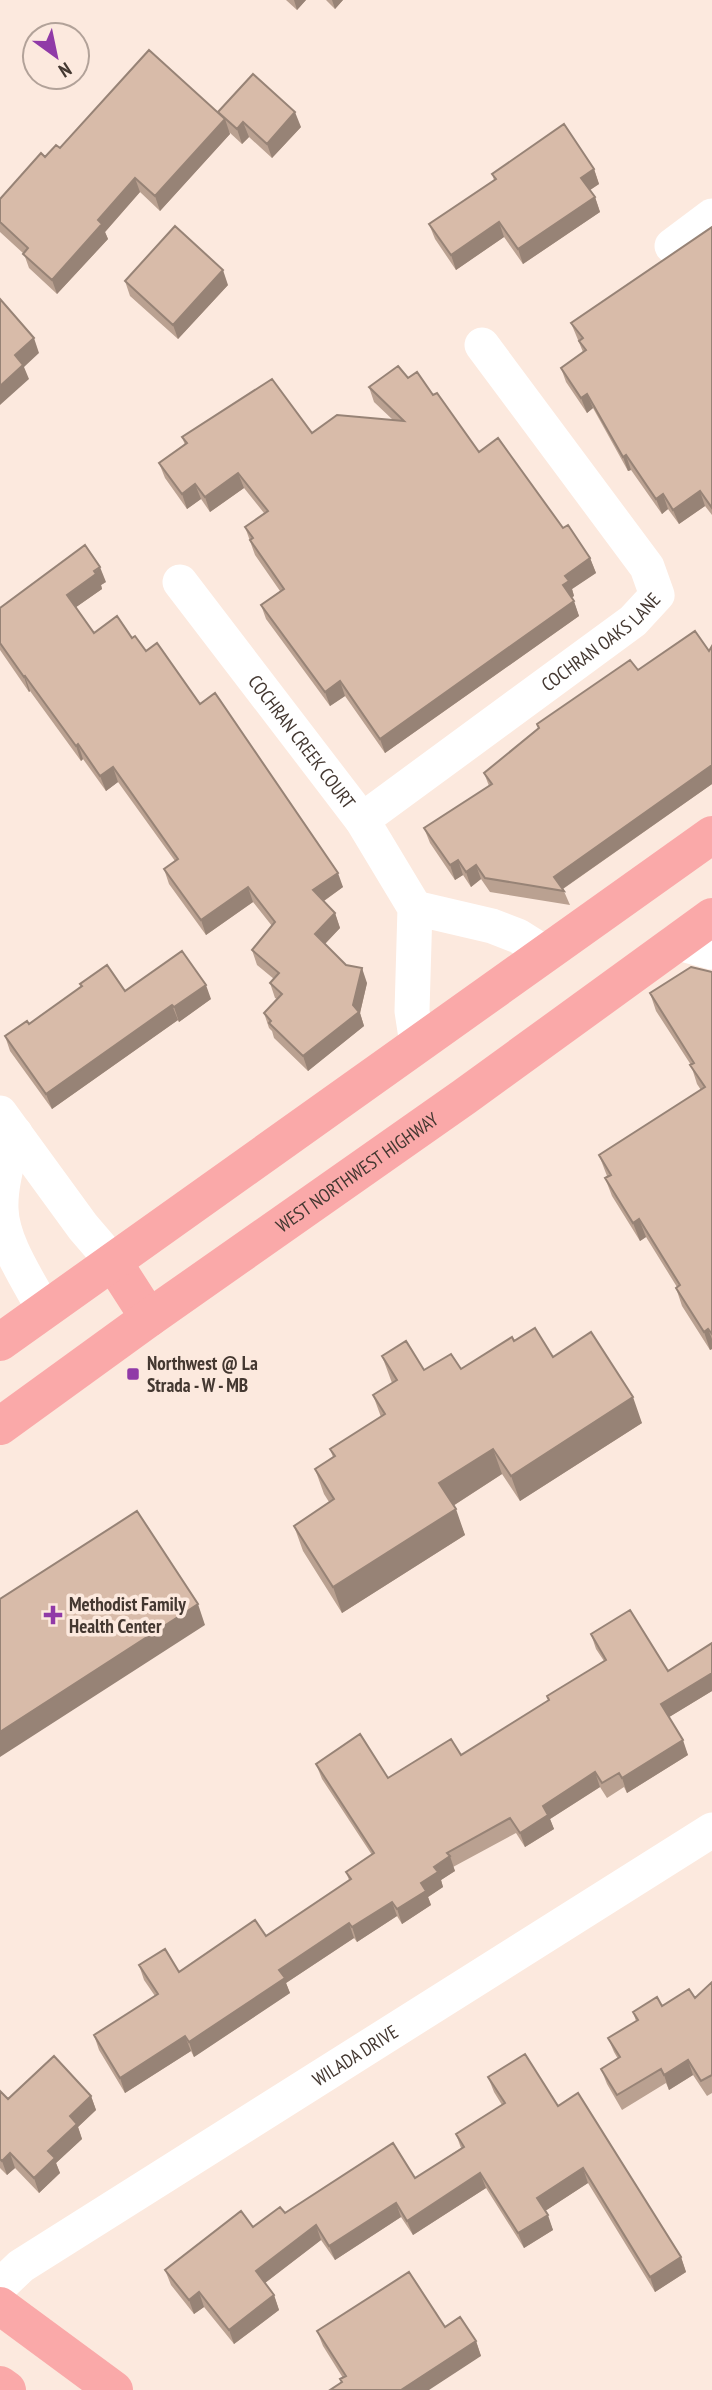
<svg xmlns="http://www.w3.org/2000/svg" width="712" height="2390" viewBox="0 0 712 2390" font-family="'PT Sans Narrow',sans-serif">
  <rect width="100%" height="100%" fill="#fce9de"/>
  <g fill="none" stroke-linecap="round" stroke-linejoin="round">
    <g stroke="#fff" stroke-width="35">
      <path d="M672,246L712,216"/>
      <path id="s1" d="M180,582L362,820L415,908L412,1011L417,1044"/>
      <path id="s2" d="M362,820L633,621L657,595L647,567L482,345"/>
      <path d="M415,908L492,926L518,936L545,953"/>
      <path d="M675,942L712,952"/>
      <path d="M0,1113L83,1227L113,1262"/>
      <path d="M15,1133C9,1157 0,1184 1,1209C2,1243 29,1281 44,1310"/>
      <path id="s3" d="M0,2286L21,2266L712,1830"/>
    </g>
    <g stroke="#faa9a9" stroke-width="38">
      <path d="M113,1262L149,1318"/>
      <path d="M0,1342L712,835"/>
      <path id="s4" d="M0,1426L149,1318L464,1097L712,917"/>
      <path d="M0,2306L114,2390"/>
      <path d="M0,2385L7,2390"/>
    </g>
  </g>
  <path fill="#baa191" d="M286,0H306L297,10Z
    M326,0H343L335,9Z
    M219,114L301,127L272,158L249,137L242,144L229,132L230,134L160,211L140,192L105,232L108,239L57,294L29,268L24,254L0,232V199L45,157L60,148Z
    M594,169L599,184L590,190L595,197L600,212L523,264L504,237L456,270L435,239L429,224L494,180L492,174Z
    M712,227V515L705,506L679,524L668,509L662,514L631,470L628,471L593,408L587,413L566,382L561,368L583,352L571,323Z
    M125,281L228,285L178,339L130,296Z
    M408,378L433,395L479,452L563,528L590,558L596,573L572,589L574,596L572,597L579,616L385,753L345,696L330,706L266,619L261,605L280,591L255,555L245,527L264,513L244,488L210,512L201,499L187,509L165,478L159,463L185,445L182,437L312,433L393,420L374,402L369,387Z
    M106,582L101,585L102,589L76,607L94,633L132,638L200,704L343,887L324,901L335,913L340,928L325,944L346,965L367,983L360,1013L364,1026L308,1071L274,1038L272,1031L269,1028L264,1013L277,999L275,998L270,983L274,979L257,965L252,950L272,926L253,902L206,935L169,884L164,869L175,861L118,782L106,791L83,759L81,761L30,691L29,692L0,650V608Z
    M712,646V784L563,889L570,905L490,892L481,879L471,887L463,875L455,880L430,843L424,828L489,786L484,773L538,728L537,724L638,670L709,651Z
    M712,972V1349L710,1350L682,1306L676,1288L677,1287L646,1237L640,1241L612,1196L605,1178L607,1176L599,1155L701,1090L697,1084L691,1065L656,1011L650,993Z
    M80,984L125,991L211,999L179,1022L178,1020L52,1109L10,1051L5,1036L29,1024L81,987Z
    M514,1341L553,1357L642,1423L520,1501L502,1474L453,1506L465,1535L342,1613L303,1551L294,1526L329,1502L324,1494L315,1469L333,1457L330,1449L381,1417L373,1395L392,1383L382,1356L424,1370L461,1369Z
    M591,1634L668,1671L712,1643V1691L669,1717L688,1755L627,1793L624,1787L607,1798L600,1787L550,1819L554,1829L525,1847L516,1833L453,1867L455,1871L441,1880L443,1887L428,1897L431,1905L402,1924L397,1916L357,1942L354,1938L286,1983L290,1993L194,2057L191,2051L125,2093L99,2050L94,2035L155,1996L144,1980L139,1965L179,1972L266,1936L349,1880L346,1872L372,1855L322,1779L316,1764L388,1778L461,1755L549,1700L547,1696L604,1661L596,1649Z
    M712,1982V2093L707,2096L693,2075L669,2090L666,2083L622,2110L607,2084L601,2069L618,2059L614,2052L608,2038L636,2021L633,2012L695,1998Z
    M488,2077L558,2106L681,2257L686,2272L655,2292L588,2183L545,2211L553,2230L524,2248L486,2188L413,2235L401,2217L335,2260L321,2240L265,2283L274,2295L279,2310L234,2344L204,2307L194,2314L171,2285L165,2270L253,2227L285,2213L415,2178L461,2148L456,2134L502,2105L494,2092Z
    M0,2091L8,2099L91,2096L96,2110L78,2127L82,2139L56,2163L60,2173L39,2193L15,2168L7,2175L0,2168Z
    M445,2327L476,2341L481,2356L341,2382L340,2379L343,2378L323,2346L317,2331Z"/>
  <path fill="#978376" d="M294,0H306L297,10Z
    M332,0H343L335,9Z
    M295,112L301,127L272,158L267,144Z
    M225,119L230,134L160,211L155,196Z
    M243,122L249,137L242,144L237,129Z
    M594,169L599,184L587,192L581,178Z
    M135,178L140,192L105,232L108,239L57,294L52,280L98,220Z
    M595,197L600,212L523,264L518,249Z
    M499,222L504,237L456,270L451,255Z
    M223,270L228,285L178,339L173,325Z
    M34,338L39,353L24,367L29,379L0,405V386L15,355Z
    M587,394L593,408L587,413L581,398Z
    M626,455L631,470L628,471L623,457Z
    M238,473L244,488L210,512L205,497Z
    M195,484L201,499L187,509L182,494Z
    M700,491L705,506L679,524L673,510Z
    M663,494L668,509L662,514L656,499Z
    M590,558L596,573L572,589L574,596L568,600L563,585L565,576Z
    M100,567L106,582L101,585L102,589L72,610L67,595Z
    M574,601L579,616L385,753L380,739Z
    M25,676L30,691L29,692L24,677Z
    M340,681L345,696L330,706L325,692Z
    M78,744L83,759L81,761L76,746Z
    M712,765V784L561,890L554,877Z
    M113,767L118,782L106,791L100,776Z
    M458,860L463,875L455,880L450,865Z
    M476,865L481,879L471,887L466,872Z
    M338,873L343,887L318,905L313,890Z
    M248,887L253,902L206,935L201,920Z
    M335,913L340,928L320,949L315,934Z
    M362,968L367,983L360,1013L364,1026L308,1071L303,1056L353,1005Z
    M206,985L211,999L179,1022L174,1007Z
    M172,1005L178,1020L52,1109L46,1094Z
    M639,1219L646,1237L640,1241L633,1223Z
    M708,1329L712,1339V1349L710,1350L704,1332Z
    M633,1397L642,1423L520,1501L511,1476Z
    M493,1449L502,1474L448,1509L439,1483Z
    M456,1509L465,1535L342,1613L333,1587Z
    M198,1604L205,1625L0,1757V1732Z
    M712,1673V1691L666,1719L661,1704Z
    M683,1740L688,1755L627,1793L622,1778Z
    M595,1772L600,1787L550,1819L554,1829L525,1847L520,1833L543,1806Z
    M450,1856L455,1871L441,1880L443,1887L428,1897L431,1905L402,1924L397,1909L421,1883L434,1867Z
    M392,1902L397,1916L357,1942L352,1927Z
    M349,1923L354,1938L286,1983L290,1993L194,2057L189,2042L279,1970Z
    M185,2036L191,2051L125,2093L120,2078Z
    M688,2060L693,2075L669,2090L664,2075Z
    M91,2096L96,2110L78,2127L82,2139L56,2163L60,2173L39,2193L34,2178L70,2116Z
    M10,2153L15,2168L7,2175L2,2161Z
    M583,2168L588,2183L542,2213L537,2198Z
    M480,2173L486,2188L413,2235L407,2221Z
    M396,2203L401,2217L335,2260L329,2246Z
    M548,2215L553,2230L524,2248L518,2233Z
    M316,2225L321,2240L261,2286L256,2271Z
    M681,2257L686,2272L655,2292L650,2277Z
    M199,2292L204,2307L194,2314L189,2300Z
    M274,2295L279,2310L234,2344L229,2330Z
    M476,2341L481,2356L429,2390H401Z"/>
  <path fill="#d8bba9" stroke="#978376" stroke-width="2" d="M149,50L225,119L155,196L135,178L98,220L102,224L52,280L23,254L28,248L0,222V199L41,153L45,157L56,145L60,148Z
    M253,74L295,112L267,144L243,122L237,129L218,112Z
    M564,124L594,169L581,178L595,197L518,249L499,222L451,255L429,224L496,179L492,174Z
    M175,226L223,270L173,325L125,281Z
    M712,227V508L700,491L673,510L663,494L656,499L626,455L623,457L587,394L581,398L561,368L586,350L579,341L583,338L571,323Z
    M0,299L34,338L15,355L23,365L0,386Z
    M398,366L408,378L417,372L433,395L437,393L479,452L498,438L563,528L568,525L590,558L565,576L569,581L563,585L574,601L380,739L340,681L325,692L261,605L284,589L250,540L253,538L245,527L268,511L238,473L205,497L195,484L182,494L159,463L187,443L182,437L272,379L312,433L337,415L404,421L369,387Z
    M85,545L100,567L94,571L96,574L67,595L94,633L117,616L132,638L135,636L146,651L157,643L200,704L215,693L338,873L313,890L335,913L315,934L346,965L362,968L353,1005L359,1012L303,1056L269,1023L271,1021L264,1013L282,994L270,983L279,973L252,950L275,922L248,887L201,920L164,869L178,859L113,767L100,776L78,744L76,746L25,676L24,677L0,643V608Z
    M695,631L709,651L712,646V765L554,877L564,891L485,878L476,865L466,872L458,860L450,865L424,828L492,784L484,773L539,728L537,724L630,660L638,670Z
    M182,951L206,985L174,1007L172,1005L46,1094L5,1036L27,1021L29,1024L82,986L80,984L107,965L125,991Z
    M691,967L712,972V1334L708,1329L704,1332L676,1288L680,1285L639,1219L633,1223L605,1178L611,1175L599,1155L705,1087L690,1065L694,1063L650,993Z
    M535,1328L553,1357L591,1332L633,1397L511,1476L493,1449L439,1483L456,1509L333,1587L294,1526L334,1499L315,1469L335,1456L330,1449L385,1414L373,1395L397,1380L382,1356L406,1341L424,1370L451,1354L461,1369L512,1337L514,1341Z
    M137,1511L198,1604L0,1732V1599Z
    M630,1610L668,1671L712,1643V1673L661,1704L683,1740L622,1778L619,1773L602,1783L595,1772L543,1806L548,1815L520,1833L510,1818L447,1853L450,1856L434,1867L438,1872L421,1883L426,1891L397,1909L392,1902L352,1927L349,1923L279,1970L285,1978L189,2042L185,2036L120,2078L94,2035L158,1994L139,1965L165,1949L179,1972L255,1920L266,1936L351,1879L346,1872L374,1853L316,1764L360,1734L388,1778L451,1739L461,1755L549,1700L547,1696L606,1660L591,1634Z
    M712,1982V2075L701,2081L688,2060L664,2075L661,2069L617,2095L601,2069L620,2057L608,2038L638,2020L633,2012L657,1997L662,2006L689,1989L695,1998Z
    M525,2054L558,2106L578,2093L681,2257L650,2277L583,2168L537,2198L548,2215L518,2233L480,2173L407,2221L396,2203L329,2246L316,2225L256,2271L274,2295L229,2330L199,2292L189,2300L165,2270L241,2211L253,2227L280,2207L285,2213L393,2143L415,2178L464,2147L456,2134L505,2103L488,2077Z
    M54,2056L91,2096L70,2116L77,2124L48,2151L55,2158L34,2178L10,2153L2,2161L0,2159V2091L8,2099Z
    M409,2272L445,2327L460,2317L476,2341L401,2390H330L342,2382L340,2379L346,2376L317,2331Z"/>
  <g fill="#903aa7" stroke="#fce9de" stroke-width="2.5">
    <rect x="126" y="1367" width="14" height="14" rx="3.5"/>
    <path d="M49.5 1604.5h7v7h7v7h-7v7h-7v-7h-7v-7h7z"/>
  </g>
  <g text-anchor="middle" stroke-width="7" stroke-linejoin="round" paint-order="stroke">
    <g font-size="19" fill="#443831" stroke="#fce9de">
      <text dy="7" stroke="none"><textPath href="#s2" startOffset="298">COCHRAN OAKS LANE</textPath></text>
      <text dy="7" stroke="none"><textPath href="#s1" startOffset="201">COCHRAN CREEK COURT</textPath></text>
      <text dy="7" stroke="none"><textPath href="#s4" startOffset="438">WEST NORTHWEST HIGHWAY</textPath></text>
      <text dy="7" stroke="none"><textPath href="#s3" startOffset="424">WILADA DRIVE</textPath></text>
    </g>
    <g font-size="19" font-weight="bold" fill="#443831" stroke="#fce9de" text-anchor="start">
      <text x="147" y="1370">Northwest @ La<tspan x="147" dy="22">Strada - W - MB</tspan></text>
      <text x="69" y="1611">Methodist Family<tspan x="69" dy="22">Health Center</tspan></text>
    </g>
  </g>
  <g transform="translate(56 56) rotate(147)"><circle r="33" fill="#fce9de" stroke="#b2a299" stroke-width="2"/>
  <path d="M0-5L12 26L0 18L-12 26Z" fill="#903aa7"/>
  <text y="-10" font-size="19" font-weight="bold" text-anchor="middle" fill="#443831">N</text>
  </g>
</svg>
